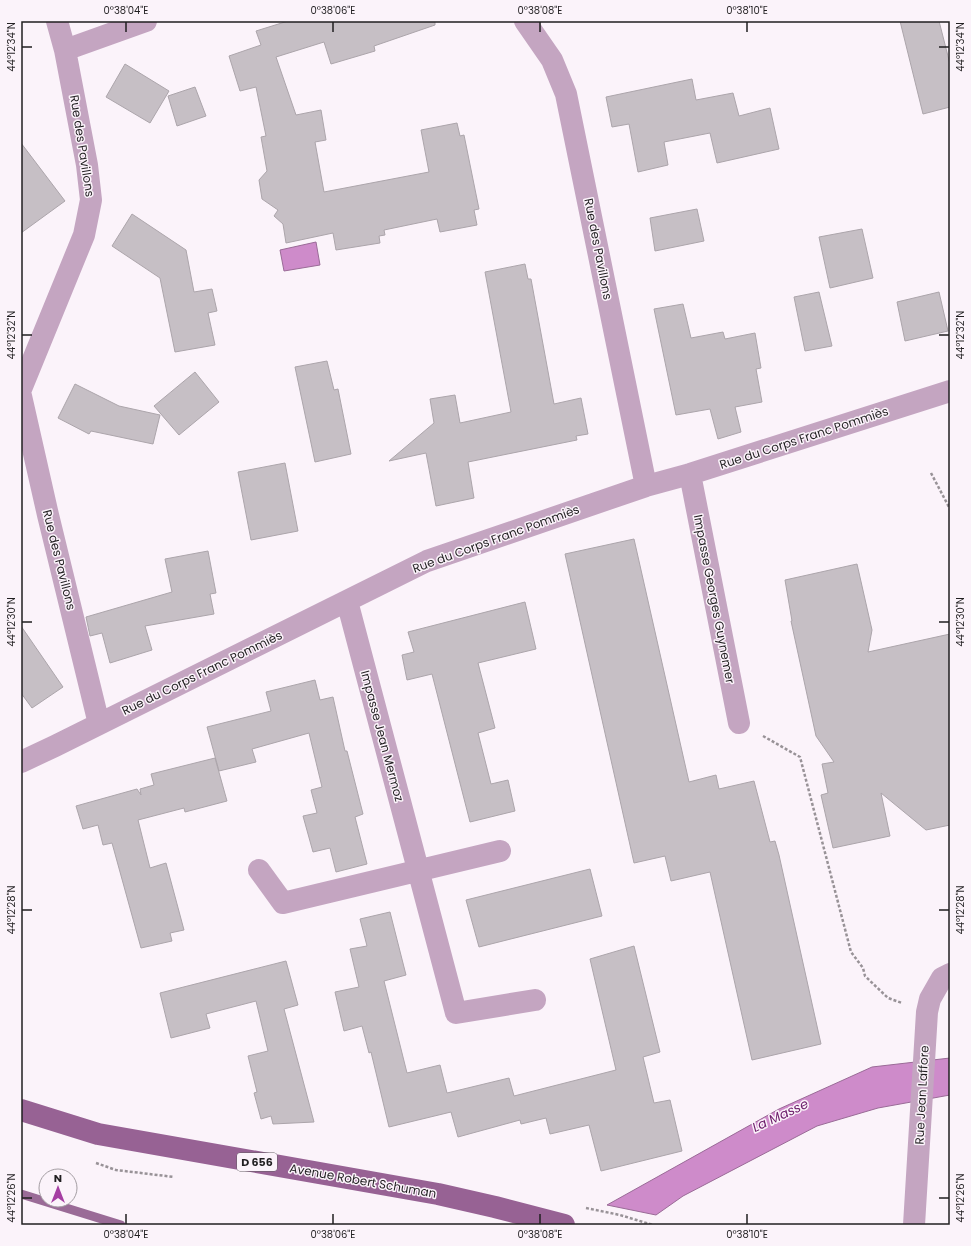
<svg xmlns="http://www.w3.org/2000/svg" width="971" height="1246" viewBox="0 0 971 1246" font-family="Poppins,sans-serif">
  <rect width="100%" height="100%" fill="#fbf3fa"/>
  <path fill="#ce8bca" stroke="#9a6b97" d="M316,242L320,265L284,271L280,250Z
    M950,1058V1095L878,1108L817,1126L683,1196L656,1215L607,1205L779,1109L872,1067Z"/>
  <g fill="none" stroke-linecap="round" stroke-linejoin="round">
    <path stroke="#9a6b97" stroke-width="9" d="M21,1194L121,1225"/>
  </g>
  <path fill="#c6bfc5" stroke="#aca5ab" d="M288,21H435V25L374,46L375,51L331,64L324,42L276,57L296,115L321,110L326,140L315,142L324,192L429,172L421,130L457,123L460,136L464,135L479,209L474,210L477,225L440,232L437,219L384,230L385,235L379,236L380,243L336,250L333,233L286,243L283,224L274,216L278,210L262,199L259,180L267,171L261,137L266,136L256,87L240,91L229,56L261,45L256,31Z
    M900,21H939L950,64V107L923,114Z
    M125,64L169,91L150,123L106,97Z
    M692,79L696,100L733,93L739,116L770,108L779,149L717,163L710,133L664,142L668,165L638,172L629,124L612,127L606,97Z
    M195,87L206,116L177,126L168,96Z
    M21,143L65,201L21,233Z
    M697,209L704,241L655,251L650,218Z
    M132,214L186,250L194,292L212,289L217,311L208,313L215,345L175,352L160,278L112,246Z
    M862,229L873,278L830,288L819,237Z
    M525,264L528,279H531L554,404L581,398L588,434L576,436L577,440L468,462L474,498L436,506L426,453L389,461L434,423L430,399L455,395L460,423L511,412L485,272Z
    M819,292L832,346L805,351L794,297Z
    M939,292L948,331L905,341L897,302Z
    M683,304L691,338L723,332L725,339L755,333L761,368L756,369L762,402L735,407L741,432L718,439L710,409L676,415L654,309Z
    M327,361L334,390L338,389L351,454L315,462L295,367Z
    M195,372L219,402L179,435L154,406Z
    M75,384L119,406L160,415L153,444L91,431L89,434L58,418Z
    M285,463L298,531L251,540L238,472Z
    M634,539L689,782L716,775L719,789L754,781L770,842L775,841L779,855L821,1044L752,1060L710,872L671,881L665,856L634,863L565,554Z
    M208,551L216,593L210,594L214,614L145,626L152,650L110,663L102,633L90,636L86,617L172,592L165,559Z
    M857,564L872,630L868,652L950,634V825L926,830L881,793L890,836L833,848L821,795L828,793L822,764L834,762L816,736L791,621H792L785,580Z
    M525,602L536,649L478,663L495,728L478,733L491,784L508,780L515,811L470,822L432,674L407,680L402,655L414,652L408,632Z
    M21,626L63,687L32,708L21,693Z
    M315,680L320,700L333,697L345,751H347L363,814L355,817L367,864L336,872L330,848L313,852L303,816L317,813L311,790L322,787L309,733L252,749L256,762L219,771L207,727L271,711L266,692Z
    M215,758L227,801L185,812L184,808L138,820L150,868L166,863L184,930L170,933L172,941L141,948L112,843L103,845L98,825L83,829L76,806L137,789L141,795L140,789L154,785L151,774Z
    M590,869L602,916L479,947L466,900Z
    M390,912L406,975L384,981L407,1073L440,1065L447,1093L509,1078L514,1096L616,1070L590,959L634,946L660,1052L643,1057L654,1103L670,1100L682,1151L601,1171L589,1125L550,1134L546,1118L521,1124L520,1120L458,1137L451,1112L389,1127L371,1052L369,1053L362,1026L344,1031L335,992L359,987L350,949L367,946L360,919Z
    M286,961L298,1005L284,1009L314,1122L273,1124L271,1116L261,1119L254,1093L257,1092L248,1056L268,1051L256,1001L206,1014L210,1028L171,1038L160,993Z"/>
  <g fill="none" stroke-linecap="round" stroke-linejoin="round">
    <path stroke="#989297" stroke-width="2.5" stroke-dasharray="3 2" stroke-linecap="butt" d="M931,473L950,509
      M763,736L800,757L851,952L863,968L865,976L888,998L902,1003
      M96,1163L116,1170L174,1177
      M586,1208L620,1215L653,1225"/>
    <path stroke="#c4a5c1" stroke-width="22" d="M57,21L65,50
      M525,21L552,60L566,94L646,486
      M21,389L84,235L91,200L87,165L65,50L146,21
      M21,396L48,515L99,724
      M690,474L739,723
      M347,601L456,1013L535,1000
      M21,762L55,746L427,561L646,486L690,474L950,391
      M259,870L283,903L500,851
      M914,1225L927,1012L930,999L942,978L950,974"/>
    <path stroke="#976294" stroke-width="22" d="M21,1110L98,1134L438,1194L495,1207L564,1225"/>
  </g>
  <path fill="none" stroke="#211f21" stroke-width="1.5" d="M126,22V32M333,22V32M540,22V32M747,22V32M22,47H32M939,47H949M22,335H32M939,335H949M22,622H32M939,622H949M22,910H32M939,910H949M22,1198H32M939,1198H949M126,1214V1224M333,1214V1224M540,1214V1224M747,1214V1224"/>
  <g text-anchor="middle" stroke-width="3" stroke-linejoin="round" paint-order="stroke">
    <rect fill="#fbf3fa" stroke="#625f62" stroke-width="1" x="237" y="1153" width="40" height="18" rx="3"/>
    <g font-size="11" font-weight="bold" fill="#211f21">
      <text x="257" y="1166">D 656</text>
    </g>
    <g font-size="12" fill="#211f21" stroke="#fbf3fa">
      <text transform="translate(82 146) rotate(81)" y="4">Rue des Pavillons</text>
      <text transform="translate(598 249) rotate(79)" y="4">Rue des Pavillons</text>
      <text transform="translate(804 438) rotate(-18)" y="4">Rue du Corps Franc Pommiès</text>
      <text transform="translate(496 539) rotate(-20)" y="4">Rue du Corps Franc Pommiès</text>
      <text transform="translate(59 560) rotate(76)" y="4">Rue des Pavillons</text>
      <text transform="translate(714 599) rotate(79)" y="4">Impasse Georges Guynemer</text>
      <text transform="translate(202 673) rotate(-26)" y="4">Rue du Corps Franc Pommiès</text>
      <text transform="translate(382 736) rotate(75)" y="4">Impasse Jean Mermoz</text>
      <text transform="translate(922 1095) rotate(-87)" y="4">Rue Jean Laffore</text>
      <text transform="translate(363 1181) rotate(10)" y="4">Avenue Robert Schuman</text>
    </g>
    <g font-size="13" font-style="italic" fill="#6e206c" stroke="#fbf3fa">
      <text transform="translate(780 1115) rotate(-25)" y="5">La Masse</text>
    </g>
  </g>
  <rect width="971" height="1246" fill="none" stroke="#fbf3fa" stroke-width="44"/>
  <g transform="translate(58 1188)"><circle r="19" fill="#fbf3fa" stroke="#a49ea3"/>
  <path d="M0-3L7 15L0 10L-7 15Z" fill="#a53ea2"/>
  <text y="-6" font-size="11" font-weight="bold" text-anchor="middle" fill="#211f21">N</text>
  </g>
  <rect x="22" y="22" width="927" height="1202" fill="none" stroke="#211f21" stroke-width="1.5"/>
  <g font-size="10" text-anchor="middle" fill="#211f21">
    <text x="126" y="14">0°38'04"E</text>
    <text x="333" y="14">0°38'06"E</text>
    <text x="540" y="14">0°38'08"E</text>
    <text x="747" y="14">0°38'10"E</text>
    <text transform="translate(11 47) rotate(-90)" y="4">44°12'34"N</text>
    <text transform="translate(960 47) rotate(-90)" y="4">44°12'34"N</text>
    <text transform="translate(11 335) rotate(-90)" y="4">44°12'32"N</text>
    <text transform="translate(960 335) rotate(-90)" y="4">44°12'32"N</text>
    <text transform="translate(11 622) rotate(-90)" y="4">44°12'30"N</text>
    <text transform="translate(960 622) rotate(-90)" y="4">44°12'30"N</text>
    <text transform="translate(11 910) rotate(-90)" y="4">44°12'28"N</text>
    <text transform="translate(960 910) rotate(-90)" y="4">44°12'28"N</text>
    <text transform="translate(11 1198) rotate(-90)" y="4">44°12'26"N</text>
    <text transform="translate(960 1198) rotate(-90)" y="4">44°12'26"N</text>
    <text x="126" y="1238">0°38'04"E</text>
    <text x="333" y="1238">0°38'06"E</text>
    <text x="540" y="1238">0°38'08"E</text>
    <text x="747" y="1238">0°38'10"E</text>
  </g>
</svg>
